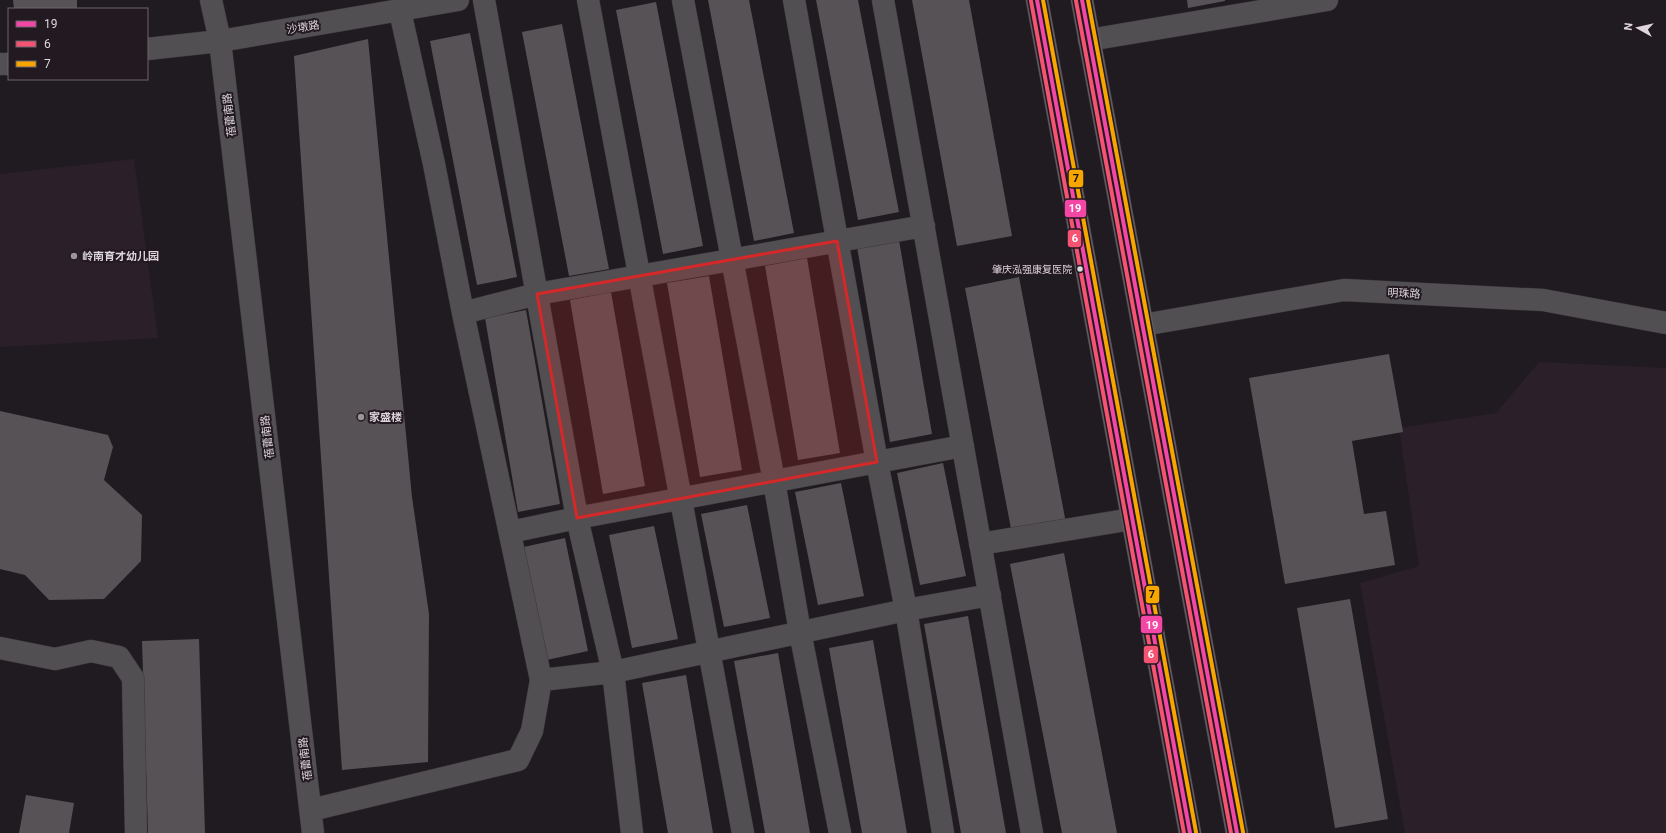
<svg xmlns="http://www.w3.org/2000/svg" width="1666" height="833" viewBox="0 0 1666 833" font-family="Roboto,'Noto Sans SC',sans-serif">
  <rect width="100%" height="100%" fill="#201b20"/>
  <path fill="#2b1f2a" d="M134,159L158,338L0,347V174Z
    M1539,362L1666,368V833H1405L1360,583L1419,566L1399,428L1496,413Z"/>
  <path fill="#575255" d="M13,0H77V9H14Z
    M708,0H749L794,233L754,241Z
    M816,0H858L899,212L858,220Z
    M912,0H969L1012,236L957,246Z
    M1187,0H1225V1L1188,8Z
    M656,2L703,246L663,254L616,10Z
    M562,24L609,269L569,276L522,32Z
    M470,33L517,277L477,285L430,41Z
    M368,39L412,497L429,614L428,762L342,770L294,56Z
    M899,240L932,434L890,442L857,247Z
    M807,258L840,453L798,460L765,266Z
    M709,276L742,470L700,477L667,283Z
    M1019,277L1066,523L1012,534L965,288Z
    M611,292L645,486L603,494L570,300Z
    M526,310L560,504L518,512L485,318Z
    M1389,354L1403,432L1352,441L1364,514L1386,511L1395,565L1285,584L1249,378Z
    M0,411L108,435L113,447L104,480L142,515L141,561L104,599L49,600L25,575L0,569Z
    M943,463L966,576L920,585L897,473Z
    M841,483L864,596L818,605L795,492Z
    M747,505L770,618L724,627L701,514Z
    M654,526L678,639L632,648L609,535Z
    M565,538L588,651L542,661L519,548Z
    M1064,553L1117,833H1062L1010,564Z
    M1350,599L1388,819L1335,828L1297,608Z
    M968,616L1006,833H961L924,624Z
    M199,639L205,833H148L142,641Z
    M873,640L907,833H862L829,648Z
    M778,653L810,833H765L734,661Z
    M686,675L713,833H668L642,683Z
    M26,795L74,803L69,833H19Z"/>
  <g fill="none" stroke-linecap="round" stroke-linejoin="round">
    <defs>
      <path id="minor" d="M211,0L220,41L313,833
        M484,0L577,518L613,672L632,833
        M588,0L743,833
        M683,0L774,481L800,632L840,833
        M794,0L877,462L906,610L943,833
        M883,0L1032,833
        M1089,40L1327,0
        M147,49L220,41L458,0
        M0,64H9
        M463,313L537,294L924,226
        M1143,325L1344,290L1543,300L1666,323
        M510,532L577,518L963,446
        M980,544L1132,519
        M0,648L55,659L91,651L119,657L133,678L136,833
        M541,680L613,672L906,610L990,595
        M311,810L518,760L532,731L541,680L463,313L434,164L400,11"/>
      <path id="major" d="M1037,0L1190,833
        M1082,0L1237,833"/>
    </defs>
    <use href="#minor" stroke="#3c383b" stroke-width="23"/>
    <use href="#major" stroke="#3c383b" stroke-width="23"/>
    <use href="#minor" stroke="#524f52" stroke-width="22"/>
    <use href="#major" stroke="#5f5961" stroke-width="22"/>
    <defs>
      <path id="bus-1" d="M1037,0L1190,833
        M1082,0L1237,833"/>
      <path id="bus-2" d="M1031,1L1184,833
        M1076,1L1231,833"/>
      <path id="bus-3" d="M1043,0L1196,832
        M1088,0L1243,832"/>
    </defs>
    <use href="#bus-1" stroke="#221921" stroke-width="7"/>
    <use href="#bus-2" stroke="#221921" stroke-width="7"/>
    <use href="#bus-3" stroke="#221921" stroke-width="7"/>
    <use href="#bus-1" stroke="#f346a5" stroke-width="4"/>
    <use href="#bus-2" stroke="#f65372" stroke-width="4"/>
    <use href="#bus-3" stroke="#f7a600" stroke-width="4"/>
  </g>
  <path fill="#d62828" fill-opacity="0.2" stroke="#d62828" stroke-width="3" stroke-linejoin="round" d="M837,241L877,462L577,518L537,294Z"/>
  <g fill="#9b959a" stroke="#221921" stroke-width="1.5">
    <circle cx="74" cy="256" r="4"/>
    <circle cx="361" cy="417" r="4"/>
  </g>
  <circle fill="#ddd6dc" stroke="#221921" stroke-width="1.5" cx="1080" cy="269" r="3.5"/>
  <g text-anchor="middle" stroke-width="4" stroke-linejoin="round" paint-order="stroke">
    <g font-size="10" fill="#ddd6dc" stroke="#221921" text-anchor="end">
      <text x="1072" y="273">肇庆泓强康复医院</text>
    </g>
    <g font-size="11" fill="#ddd6dc" stroke="#221921">
      <text transform="translate(303 27) rotate(-9)" y="4">沙墩路</text>
      <text transform="translate(229 115) rotate(-97)" y="4">蓓蕾南路</text>
      <text transform="translate(1404 293) rotate(3)" y="4">明珠路</text>
      <text transform="translate(267 437) rotate(-97)" y="4">蓓蕾南路</text>
      <text transform="translate(305 759) rotate(-97)" y="4">蓓蕾南路</text>
    </g>
    <g font-size="11" font-weight="bold" fill="#ddd6dc" stroke="#221921" text-anchor="start">
      <text x="82" y="260">岭南育才幼儿园</text>
      <text x="369" y="421">家盛楼</text>
    </g>
  </g>
  <g stroke="#221921" stroke-width="1.5">
    <rect x="1068" y="169" width="16" height="19" rx="4" fill="#f7a600"/>
    <rect x="1064" y="199" width="23" height="19" rx="4" fill="#f346a5"/>
    <rect x="1067" y="229" width="15" height="19" rx="4" fill="#f65372"/>
    <rect x="1145" y="585" width="15" height="19" rx="4" fill="#f7a600"/>
    <rect x="1140" y="615" width="23" height="19" rx="4" fill="#f346a5"/>
    <rect x="1143" y="645" width="16" height="19" rx="4" fill="#f65372"/>
  </g>
  <g font-size="11" text-anchor="middle" font-weight="bold" fill="#fff">
    <text x="1075" y="212">19</text>
    <text x="1075" y="242">6</text>
    <text x="1152" y="629">19</text>
    <text x="1151" y="658">6</text>
  </g>
  <g font-size="11" text-anchor="middle" font-weight="bold" fill="#111">
    <text x="1076" y="182">7</text>
    <text x="1152" y="598">7</text>
  </g>
  <rect x="8" y="8" width="140" height="72" fill="#221921" stroke="#6d656c"/>
  <rect x="16" y="21" width="20" height="6" fill="#f346a5" stroke="#6d656c"/>
  <text x="44" y="28" font-size="12" fill="#ddd6dc">19</text>
  <rect x="16" y="41" width="20" height="6" fill="#f65372" stroke="#6d656c"/>
  <text x="44" y="48" font-size="12" fill="#ddd6dc">6</text>
  <rect x="16" y="61" width="20" height="6" fill="#f7a600" stroke="#6d656c"/>
  <text x="44" y="68" font-size="12" fill="#ddd6dc">7</text>
  <g transform="translate(1638 28) rotate(278)" stroke="#221921" stroke-width="3" paint-order="stroke">
  <path d="M0-3L7 15L0 10L-7 15Z" fill="#ddd6dc"/>
  <text y="-6" font-size="11" font-weight="bold" text-anchor="middle" fill="#ddd6dc">N</text>
  </g>
</svg>
